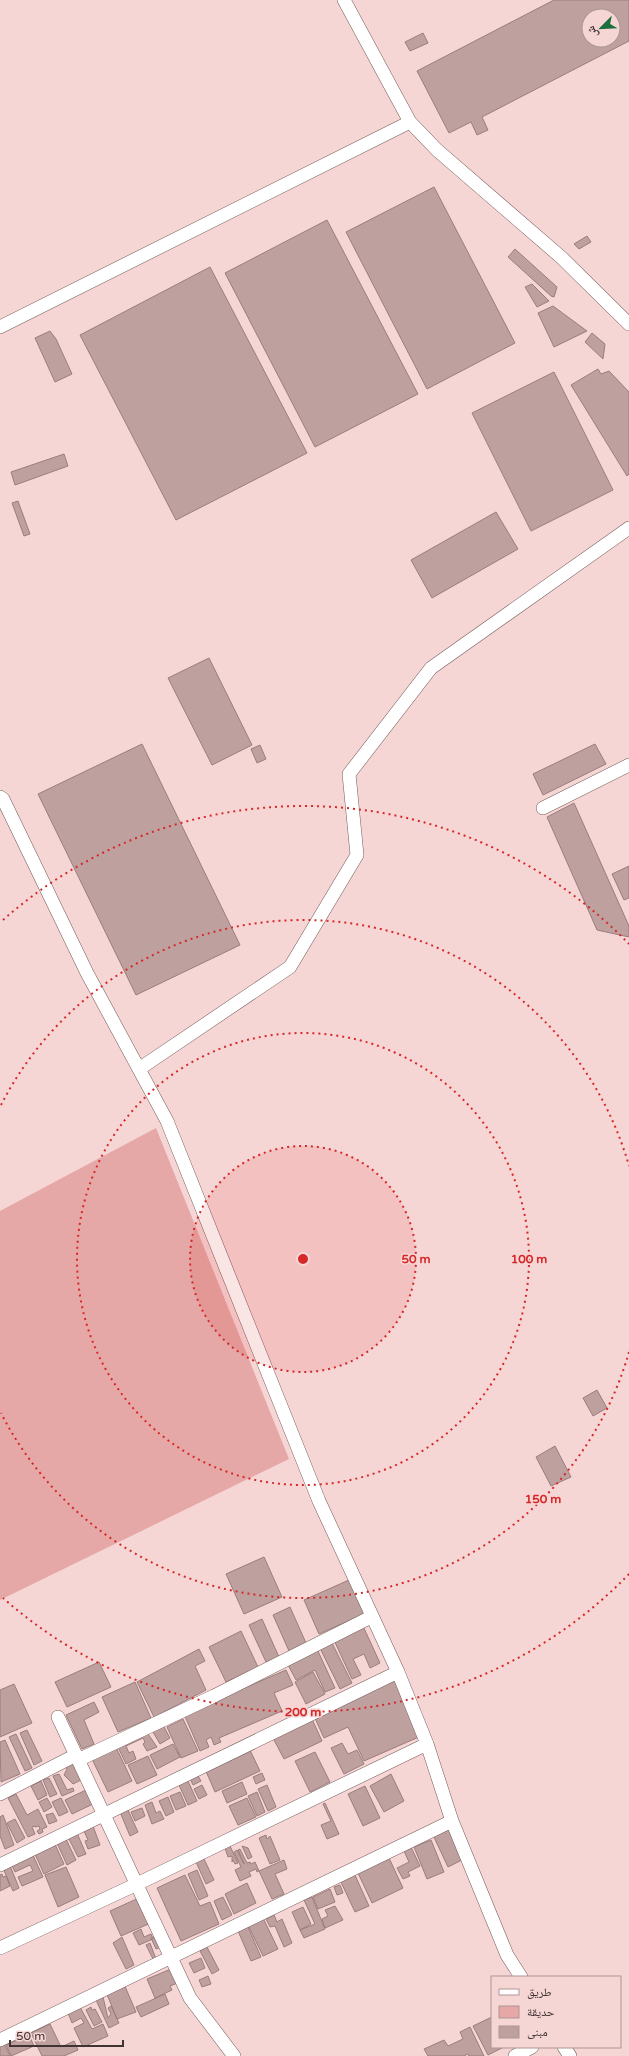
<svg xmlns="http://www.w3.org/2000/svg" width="629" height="2056" viewBox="0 0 629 2056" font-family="'Varela Round','Noto Naskh Arabic',sans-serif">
  <rect width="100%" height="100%" fill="#f6d6d5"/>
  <path fill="#e5a8a6" d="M156,1128L289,1459L0,1600V1211Z"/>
  <path fill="#bea09f" stroke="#9a7d7c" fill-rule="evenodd" d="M554,0H629V41L482,117L488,130L477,135L471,122L449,133L417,71ZM589,16H613V40H589Z
    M423,33L428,43L410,51L405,42Z
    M434,187L515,343L427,389L346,232Z
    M327,220L418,394L315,447L225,273Z
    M587,236L591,242L579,249L574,244Z
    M515,249L557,287L554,297L551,296L508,257Z
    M210,267L307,453L176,520L80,335Z
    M532,284L549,301L537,307L525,287Z
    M553,306L587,331L554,347L538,313Z
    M50,331L56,339L72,374L55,382L35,338Z
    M592,333L605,344L603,359L585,342Z
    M598,369L601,374L609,371L629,392V474L627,476L571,385Z
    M554,372L613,490L531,531L472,413Z
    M64,454L68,466L15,485L11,472Z
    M18,501L30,534L24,536L12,503Z
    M496,512L518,549L432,598L411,560Z
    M209,658L252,745L212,765L168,678Z
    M142,744L240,945L136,995L38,794Z
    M595,744L606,764L543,795L533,774Z
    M260,745L266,759L257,763L251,749Z
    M574,803L629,926V937L597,930L547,817Z
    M629,866V898L624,900L612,874Z
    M597,1390L607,1408L593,1416L583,1398Z
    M555,1446L571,1477L551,1486L536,1457Z
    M264,1557L282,1597L244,1614L226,1574Z
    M349,1580L364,1614L319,1634L304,1600Z
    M290,1607L306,1643L289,1651L273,1615Z
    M262,1619L279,1657L266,1662L249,1625Z
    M362,1624L380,1663L370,1668L364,1654L353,1659L361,1675L352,1679L333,1638Z
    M241,1631L258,1667L226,1682L209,1647Z
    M331,1641L352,1683L340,1689L319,1646Z
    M199,1649L205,1661L195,1666L206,1690L154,1717L137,1682Z
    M317,1649L335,1688L325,1692L315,1670L296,1680L287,1663Z
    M99,1662L111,1687L67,1707L55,1682Z
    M286,1670L293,1685L274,1693L282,1711L219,1738L221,1742L214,1745L211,1737L206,1740L209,1747L200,1751L184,1714Z
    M313,1672L325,1694L306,1704L295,1682Z
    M396,1679L421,1736L364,1761L348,1727L324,1738L314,1716Z
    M135,1682L151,1718L118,1732L102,1697Z
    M14,1684L32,1723L0,1737V1690Z
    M94,1702L99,1712L84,1720L94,1744L82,1749L66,1715Z
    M183,1719L198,1751L181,1758L167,1727Z
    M312,1719L322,1741L284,1759L273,1738Z
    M163,1725L170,1738L160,1744L153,1732Z
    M27,1730L42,1761L34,1765L20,1733Z
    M16,1734L32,1768L25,1771L9,1737Z
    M148,1734L157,1747L147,1751L143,1744L145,1742L143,1738L126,1746L129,1753L133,1751L136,1759L126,1764L117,1745Z
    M5,1740L20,1774L1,1782L0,1742Z
    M342,1743L348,1754L357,1750L364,1764L344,1774L331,1748Z
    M173,1744L180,1757L157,1769L150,1755Z
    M115,1745L132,1781L108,1792L91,1757Z
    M249,1748L260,1771L215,1792L205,1769Z
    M315,1752L330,1782L310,1792L295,1761Z
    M148,1756L157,1775L137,1784L128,1765Z
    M74,1759L83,1779L73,1784L64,1775L67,1769L65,1763Z
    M196,1772L201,1781L193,1785L189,1776Z
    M262,1773L265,1780L256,1784L253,1777Z
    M59,1774L67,1790L73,1788L74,1791L62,1796L53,1776Z
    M391,1774L404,1801L384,1812L370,1786Z
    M49,1778L57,1794L50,1797L43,1780Z
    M41,1781L47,1795L38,1800L31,1786Z
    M188,1781L197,1801L188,1805L179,1785Z
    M242,1782L247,1794L227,1803L222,1791Z
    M202,1785L207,1795L199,1799L194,1789Z
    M267,1785L276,1807L268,1811L258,1789Z
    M365,1786L380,1818L363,1826L348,1794Z
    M86,1790L93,1804L72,1814L65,1800Z
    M180,1792L186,1806L176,1810L170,1796Z
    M257,1792L265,1812L257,1816L248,1796Z
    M16,1794L27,1815L38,1809L47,1827L42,1829L43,1832L39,1834L37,1831L40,1829L39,1826L35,1827V1826L32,1827L35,1834L28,1837L8,1798Z
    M168,1797L174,1812L166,1816L159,1801Z
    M47,1798L52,1807L44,1812L39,1802Z
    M61,1798L68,1812L59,1816L52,1802Z
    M247,1798L256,1817L238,1825L229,1806Z
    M152,1802L156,1813L160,1811L164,1819L152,1824L145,1805Z
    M325,1803L339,1834L327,1839L321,1825L331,1821L323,1804Z
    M127,1808L138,1832L130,1836L120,1812Z
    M142,1808L145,1816L135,1821L131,1812Z
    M53,1813L57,1821L49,1824L46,1815Z
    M3,1815L14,1845L5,1849L0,1836V1817Z
    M15,1819L25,1838L17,1843L7,1823Z
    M93,1826L100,1845L88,1849L85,1841L88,1840L83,1829Z
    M449,1827L464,1859L448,1867L433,1835Z
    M77,1833L86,1854L78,1857L68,1837Z
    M266,1835L267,1839L270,1836L280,1860L270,1864L259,1838Z
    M66,1839L76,1860L67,1865L57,1843Z
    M431,1840L444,1872L427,1879L414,1847Z
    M54,1842L64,1864L44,1874L34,1852Z
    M230,1846L238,1863L235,1864L233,1860L232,1862V1856L228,1857L225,1848Z
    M242,1846L248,1848L252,1857L248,1859Z
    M411,1847L420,1866L408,1872L410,1876L403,1879L397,1868L409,1862L404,1851Z
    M240,1849L247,1863L250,1862L251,1864L255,1862L259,1871L257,1872L256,1869L249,1872L251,1876L240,1881L235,1870L241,1867L234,1852L237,1850L244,1864L238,1850Z
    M32,1853L43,1877L22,1886L18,1877L33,1871L30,1865L15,1872L11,1863Z
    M389,1858L403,1888L372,1903L358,1873Z
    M204,1859L214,1880L206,1884L196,1862Z
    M284,1860L287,1869L275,1874L284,1894L272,1899L259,1871Z
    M9,1863L19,1888L13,1891L2,1866Z
    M66,1867L79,1897L58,1907L45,1875Z
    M197,1870L208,1896L199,1900L188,1874Z
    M354,1873L369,1906L355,1912L340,1880Z
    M2,1874L3,1877L6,1876L10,1886L0,1891V1875Z
    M185,1875L200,1906L210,1902L219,1924L181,1941L157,1888Z
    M247,1883L256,1903L234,1914L225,1894Z
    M340,1885L343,1893L337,1895L334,1887Z
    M330,1889L335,1902L318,1909L313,1897Z
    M141,1897L153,1922L121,1936L110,1911Z
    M223,1897L232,1915L222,1920L214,1901Z
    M312,1897L325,1929L304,1938L300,1930L315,1924L304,1900Z
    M335,1906L343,1920L325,1928L322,1919L328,1916L325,1910Z
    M303,1907L311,1924L300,1930L292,1912Z
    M274,1915L277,1922L282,1919L292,1943L284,1947L275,1926L270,1927L266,1919Z
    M263,1918L278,1949L263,1956L248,1925Z
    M248,1927L261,1957L251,1961L238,1931Z
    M141,1929L144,1937L151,1934L153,1939L139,1945L133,1933Z
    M158,1935L163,1946L156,1949L151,1938Z
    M122,1937L134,1965L126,1969L113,1943Z
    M150,1943L156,1959L154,1961L146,1945Z
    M207,1947L219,1970L212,1974L200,1951Z
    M201,1958L205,1968L194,1973L189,1963Z
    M171,1969L180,1982L170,1986L172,1990L155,1998L147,1979Z
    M208,1976L211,1984L202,1987L199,1980Z
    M124,1984L136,2012L117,2019L106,1992Z
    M165,1994L169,2004L141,2017L136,2007Z
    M103,1997L108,2018L111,2014L108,2008L111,2006L119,2023L109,2028L96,2000Z
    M80,2007L92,2029L103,2024L108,2036L83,2047L74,2028L84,2023L81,2018L72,2023L68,2013Z
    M91,2007L92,2010L95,2009L102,2022L94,2026L86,2010Z
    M492,2017V2047H504L488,2055L473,2026Z
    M50,2024L61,2047L74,2041L78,2050L64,2056H42L31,2033Z
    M470,2027L484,2056H469L468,2054L464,2056H428L424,2049L444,2040L448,2046L463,2039L460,2032Z
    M29,2035L34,2046L11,2056L6,2045Z
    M4,2044L10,2056H0V2046Z"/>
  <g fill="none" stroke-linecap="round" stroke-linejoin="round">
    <defs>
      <path id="minor" d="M344,0L410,122L437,150L562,258L629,324
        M0,327L410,122
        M0,797L3,799L87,973L167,1121L319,1501L398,1672L427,1744L452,1821L507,1955L521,1977
        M543,808L629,765
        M139,1069L290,967L357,855L349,774L431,668L629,528
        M58,1717L190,1998L234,2056
        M78,1760L214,1696L371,1617
        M0,1794L76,1755
        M0,1865L398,1672
        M0,1948L137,1884L427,1744
        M0,2040L452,1821
        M564,2047L570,2056
        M515,2056L532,2047"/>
    </defs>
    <use href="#minor" stroke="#755a5a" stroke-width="14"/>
    <use href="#minor" stroke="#fff" stroke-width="13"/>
  </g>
  <circle cx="303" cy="1259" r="113" fill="#d62828" fill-opacity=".12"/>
  <g fill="none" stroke="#d62828" stroke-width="2" stroke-dasharray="2 4">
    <circle cx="303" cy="1259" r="113"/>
    <circle cx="303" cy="1259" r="226"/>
    <path d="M629 1352A339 339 0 0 1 1 1413M1 1105A339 339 0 0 1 629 1166"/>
    <path d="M629 1574A453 453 0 0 1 3 1598M3 920A453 453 0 0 1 629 944"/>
  </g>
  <circle cx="303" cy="1259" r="6" fill="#d62828" stroke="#f6d6d5" stroke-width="2"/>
  <g font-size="12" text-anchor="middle" font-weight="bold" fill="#d62828" stroke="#f6d6d5" stroke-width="3" stroke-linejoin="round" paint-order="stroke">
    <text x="416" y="1263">50 m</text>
    <text x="529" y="1263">100 m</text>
    <text x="543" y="1503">150 m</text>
    <text x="303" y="1716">200 m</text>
  </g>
  <rect x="491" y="1976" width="130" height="72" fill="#f6d6d5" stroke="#ad9594"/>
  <rect x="499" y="1989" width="20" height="6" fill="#ffffff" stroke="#ad9594"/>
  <text x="527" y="1996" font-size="12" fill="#403333">طريق</text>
  <rect x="499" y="2006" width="20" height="12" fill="#e5a8a6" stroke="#ad9594"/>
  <text x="527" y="2016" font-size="12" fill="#403333">حديقة</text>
  <rect x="499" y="2026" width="20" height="12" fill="#bea09f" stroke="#ad9594"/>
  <text x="527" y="2036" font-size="12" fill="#403333">مبنى</text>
  <g transform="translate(601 28) rotate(246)"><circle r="19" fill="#f6d6d5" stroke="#ad9594"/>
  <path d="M0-3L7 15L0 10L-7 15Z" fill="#1d6d3d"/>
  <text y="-6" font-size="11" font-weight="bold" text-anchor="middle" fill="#403333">ش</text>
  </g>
  <path d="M10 2040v6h113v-6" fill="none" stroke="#403333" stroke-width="2"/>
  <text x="16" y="2040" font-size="12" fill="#403333" stroke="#f6d6d5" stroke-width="3" paint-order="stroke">50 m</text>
</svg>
